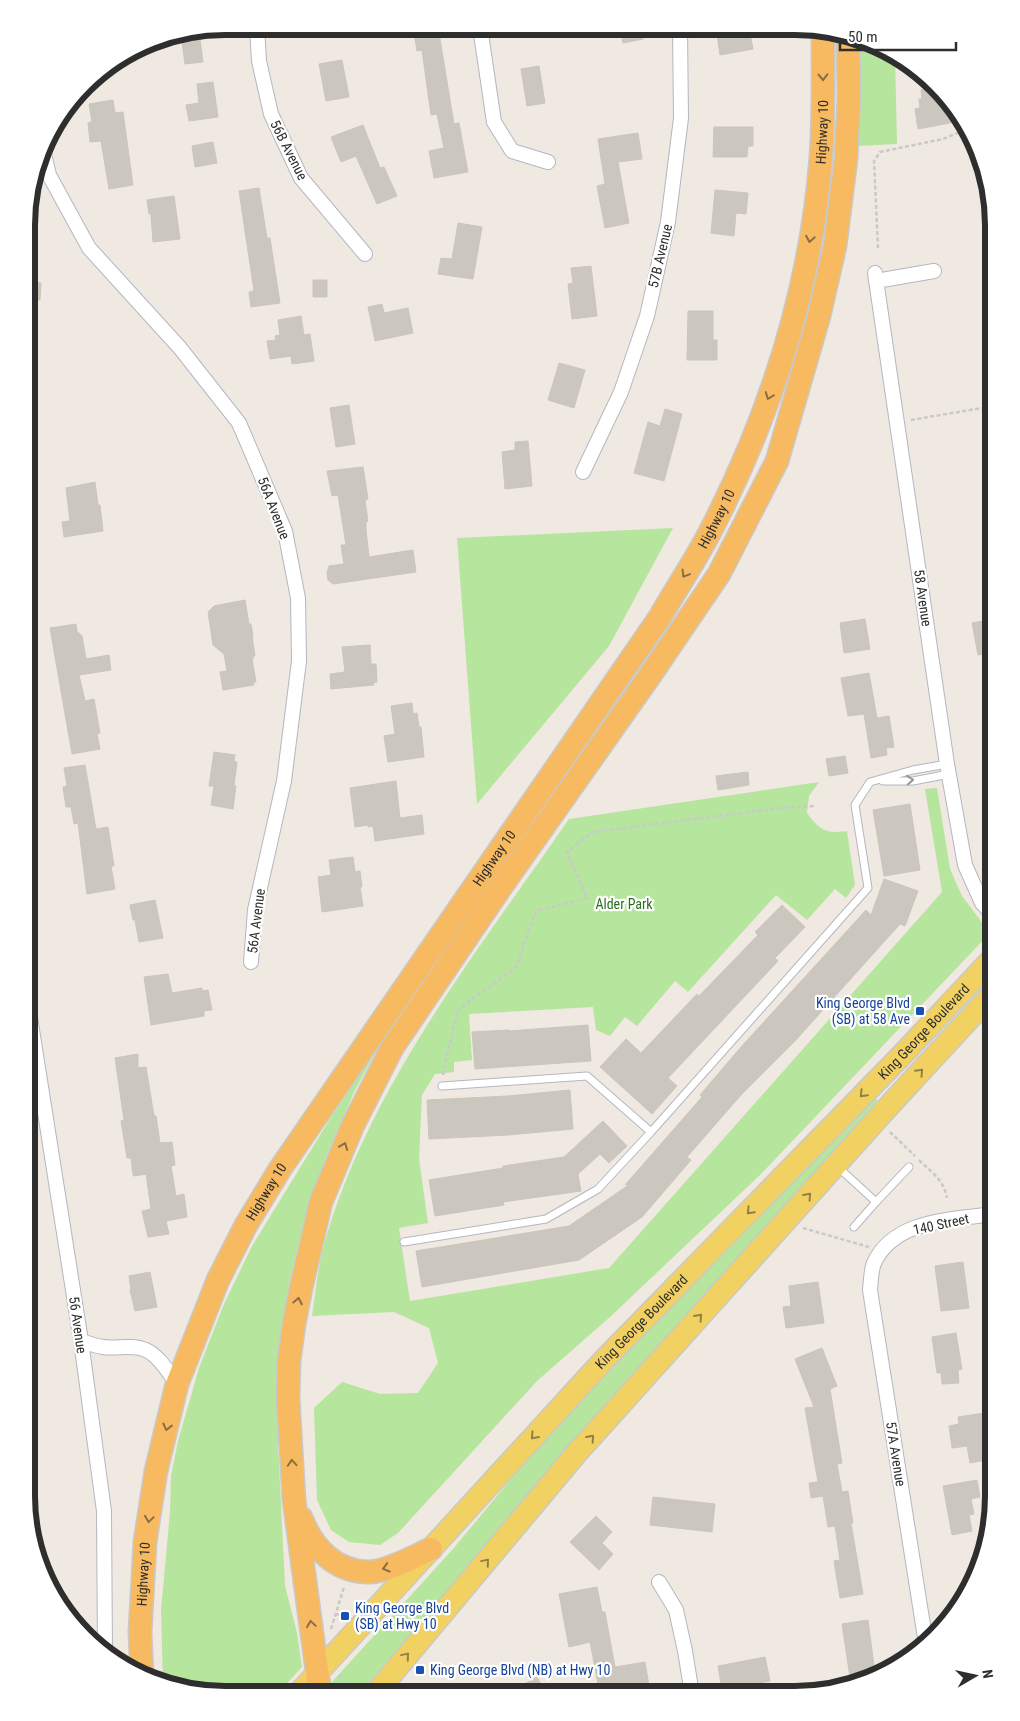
<svg xmlns="http://www.w3.org/2000/svg" width="1020" height="1721" viewBox="0 0 1020 1721" font-family="'Roboto Condensed',sans-serif">
  <rect width="100%" height="100%" fill="#efe9e1"/>
  <path fill="#b6e59e" d="M859,38L871,41L895,55L897,144L859,146L861,58Z
    M673,528L609,646L477,804L457,538Z
    M819,782L809,796L807,813C820,830 825,834 847,831L855,885L846,898L835,889L807,920L776,895L688,992L675,981L637,1026L625,1017L610,1036L596,1030L593,1007L469,1014L472,1060L454,1062V1072L435,1074L422,1095L419,1159L428,1223L399,1228L410,1301L609,1268L942,892L925,789L937,788L950,869L962,896L990,933L760,1175L610,1317L537,1381L398,1533L380,1545L349,1542L331,1530L317,1500L314,1408L342,1382L380,1394L418,1393L438,1363L429,1328L394,1312L312,1316C316,1288 319,1258 328,1231C375,1079 480,948 569,819Z
    M407,1003L378,1048L354,1092L326,1157L307,1209L289,1284L280,1336L278,1443L285,1586L297,1633L302,1667L278,1693H199L163,1683L161,1610L170,1512L171,1476L178,1441L199,1368L224,1304L252,1246L330,1119Z
    M871,1092L880,1104L640,1369L359,1694L333,1693L331,1683L453,1549L545,1438Z"/>
  <path fill="#cbc7bf" stroke="#cbc5ba" d="M413,27H438L454,124L459,123L468,172L434,178L429,151L444,148L437,114L431,115L422,50L417,51Z
    M620,27H642L643,39L623,43Z
    M716,28H749L753,49L720,55Z
    M199,31L203,62L185,64L181,35Z
    M342,60L349,97L326,101L319,64Z
    M539,66L545,103L527,106L521,69Z
    M213,82L218,117L189,121L186,105L199,103L197,84Z
    M936,87L953,104L955,122L918,129L915,109L920,108L919,99H922L921,90Z
    M113,100L115,113L123,112L133,185L109,189L101,141L90,142L88,123L92,122L89,104Z
    M363,125L380,168L384,167L397,196L377,204L356,156L341,162L331,137Z
    M714,127H753V146H748L747,157H713Z
    M638,133L642,159L618,162L629,223L605,228L597,186L605,184L598,139Z
    M213,142L217,163L195,167L192,146Z
    M259,188L267,238H270L280,303L251,307L249,292L254,291L239,191Z
    M715,190L748,193L746,214L736,213L734,236L711,233Z
    M174,196L180,239L153,242L151,214H149L147,200Z
    M458,223L482,227L473,279L438,274L441,258L452,259Z
    M591,266L597,316L572,319L568,284L573,283L571,268Z
    M313,280H327V297H313Z
    M28,282L41,283L40,300L28,299Z
    M382,304L384,313L408,308L413,333L375,341L368,307Z
    M688,311H713V340H717V360H687Z
    M301,316L304,335L310,334L314,361L292,364L291,356L270,359L267,341L276,340L275,336L280,335L278,320Z
    M559,363L585,370L574,408L548,400Z
    M349,405L355,444L336,447L330,408Z
    M665,409L682,414L664,481L634,473L648,422L660,426Z
    M528,441L532,486L505,489L502,452L515,450V442Z
    M363,467L368,499L365,500L368,521L366,522V530L369,557L413,550L416,572L333,584L328,580L327,573L329,566L344,564L341,545H346L338,495L332,496L327,471Z
    M95,482L98,505H100L103,531L64,537L62,522L70,521L66,488Z
    M245,600L249,624H251L253,636H252L255,656H253V659H252L256,682H253L254,685L223,690L220,672L227,671L224,654L213,645L208,612L214,606Z
    M865,619L870,649L844,653L840,623Z
    M994,619V652L978,655L972,623Z
    M76,624L77,631L82,636L86,659L109,655L111,670L79,675L85,701L94,699L100,733L97,734L100,749L72,754L50,628Z
    M370,645L371,664H376L377,682L373,683L374,685L331,689L330,674L345,672L342,647Z
    M869,673L877,718L889,716L894,747L886,748L887,755L871,758L864,714L848,716L841,678Z
    M412,703L413,714L417,713L419,727H421L424,757L388,762L384,736L395,734L391,706Z
    M214,752L235,755L234,761L237,762L234,786H236L233,809L211,805L214,786H209Z
    M845,756L848,773L829,776L826,759Z
    M85,765L96,829L108,827L114,866H111L115,889L87,894L78,823L74,824L71,807H66L63,787L67,786L64,768Z
    M748,772L749,785L718,790L716,776Z
    M396,781L400,818L422,815L424,834L375,841L373,826L368,827V825L355,827L350,788Z
    M910,804L920,870L884,876L873,810Z
    M353,857L355,872L360,871L362,887H360L363,906L322,912L318,877L331,875L329,860Z
    M884,879L918,891L905,926L900,924L795,1041L741,1095L687,1157L691,1160L642,1217L579,1260L422,1287L416,1251L569,1226L630,1184L625,1185L702,1097L700,1095L741,1047L866,910L871,915Z
    M155,900L163,938L139,942L135,920H133L130,905Z
    M782,905L805,927L775,958L778,961L668,1078L677,1086L652,1114L600,1067L626,1039L641,1053L697,994L699,996L758,935L755,932Z
    M168,974L172,993L202,988V991L208,990L212,1010L204,1011V1016L151,1025L144,977Z
    M588,1025L591,1061L475,1069L472,1032L509,1030V1031Z
    M138,1054V1068L146,1067L154,1116H156L160,1143L172,1142L175,1165L171,1166L176,1196L184,1194L187,1217L166,1221L169,1234L148,1237L142,1211L151,1209L146,1174L135,1176L133,1175L131,1158H127L121,1121L124,1120L115,1058Z
    M570,1090L573,1129L508,1135L429,1139L427,1100L508,1096Z
    M603,1121L627,1146L609,1163L600,1154L578,1174L581,1191L503,1202L504,1205L435,1216L429,1180L503,1168V1166L564,1157Z
    M963,1262L969,1308L941,1311L935,1266Z
    M150,1272L157,1307L135,1311L130,1290H131L129,1276Z
    M818,1282L824,1323L786,1328L783,1307L791,1306L789,1286Z
    M956,1333L962,1369L958,1370L959,1383L942,1384L941,1373H937L932,1337Z
    M822,1348L837,1386L830,1389L842,1463L837,1464L842,1492L848,1491L853,1523H851L863,1594L840,1598L834,1561L840,1560L835,1526L828,1527L823,1496L811,1498L809,1483L818,1482L805,1408L814,1407L795,1359Z
    M984,1413L992,1459L970,1463L967,1446L952,1448L949,1426L959,1424L958,1417Z
    M977,1480L980,1497L971,1499L974,1514L969,1515L972,1531L952,1535L943,1486Z
    M653,1497L715,1504L712,1532L650,1525Z
    M596,1516L612,1532L602,1543L613,1554L599,1570L570,1542Z
    M597,1587L602,1612H605L615,1667L645,1662L649,1686L608,1694H600L590,1642L569,1647L559,1594Z
    M868,1620L875,1674L850,1677L842,1624Z
    M765,1657L770,1681L722,1690L718,1666Z
    M537,1677L546,1694H506Z"/>
  <g fill="none" stroke-linecap="round" stroke-linejoin="round">
    <defs>
      <path id="service" d="M883,781H913L949,774
        M442,1086L587,1076L651,1132
        M838,1167L876,1202L854,1227
        M876,1202L909,1167
        M404,1242L546,1219L598,1189L651,1132L868,888L855,805L870,782L913,770L947,764"/>
      <path id="minor" d="M257,26L259,61L271,114L301,178L365,254
        M480,27L494,122L512,151L548,162
        M43,150L49,175L89,248L180,348L239,423L285,531L298,598L299,661L284,781L255,910L251,962
        M875,273L947,764L965,865L982,903L994,916
        M876,281L934,271
        M583,472L621,392L647,316L668,222L681,118L680,28
        M27,998L81,1341L104,1511L105,1654
        M81,1341C88,1343 95,1346 103,1347C117,1349 132,1344 146,1350C159,1356 169,1373 177,1384
        M659,1582L676,1610L685,1651L692,1694
        M926,1644L870,1290C871,1281 871,1270 874,1263C894,1219 953,1220 993,1214"/>
      <g id="primary">
        <path id="s1" d="M299,1693L602,1362L901,1056L993,958"/>
        <path d="M375,1694L575,1455L887,1108L993,993"/>
      </g>
      <g id="trunk">
        <path d="M301,1518C313,1548 335,1572 369,1572C387,1572 415,1556 431,1549"/>
        <path id="s2" d="M142,1676L140,1632L145,1542L156,1471L177,1384L218,1280L246,1225L280,1169L660,617C676,589 695,561 710,532C770,416 811,288 821,157C824,114 823,71 823,28"/>
        <path d="M320,1693L294,1500L288,1398L289,1361L294,1324L301,1288L321,1202L353,1125L392,1048L501,887L649,677L719,574L777,461L819,316L835,246L846,159L849,96L848,35"/>
      </g>
    </defs>
    <use href="#service" stroke="#b4b7c1" stroke-width="9"/>
    <use href="#minor" stroke="#b4b7c1" stroke-width="16"/>
    <use href="#primary" stroke="#c9c9c9" stroke-width="24"/>
    <use href="#trunk" stroke="#c9c9c9" stroke-width="25"/>
    <path stroke="#c9c9c9" stroke-width="2.5" stroke-dasharray="4 2.5" stroke-linecap="butt" d="M878,248L874,161L880,152L943,139L967,129
      M911,420L994,406
      M443,1075L446,1058L458,1010L516,967L536,911L587,898L567,852L592,832L790,807L814,806
      M890,1132L915,1156
      M919,1160C931,1172 944,1180 947,1198
      M803,1228L869,1247
      M336,1614L345,1616
      M331,1629L344,1587
      M340,1675L343,1693"/>
    <use href="#service" stroke="#fff" stroke-width="7"/>
    <use href="#minor" stroke="#fff" stroke-width="14"/>
    <use href="#primary" stroke="#f2d163" stroke-width="21"/>
    <use href="#trunk" stroke="#f8ba60" stroke-width="22"/>
  </g>
  <defs><path id="oneway-chevron" d="M-2-3.5L2.5 0L-2 3.5" fill="none" stroke-width="1.6" stroke-linecap="round" stroke-linejoin="round" transform="scale(1.25)"/></defs>
  <g stroke="#896d44">
    <use href="#oneway-chevron" transform="translate(823 77) rotate(89)"/>
    <use href="#oneway-chevron" transform="translate(810 239) rotate(100)"/>
    <use href="#oneway-chevron" transform="translate(769 396) rotate(111)"/>
    <use href="#oneway-chevron" transform="translate(685 574) rotate(121)"/>
    <use href="#oneway-chevron" transform="translate(344 1146) rotate(-68)"/>
    <use href="#oneway-chevron" transform="translate(298 1301) rotate(-79)"/>
    <use href="#oneway-chevron" transform="translate(167 1427) rotate(104)"/>
    <use href="#oneway-chevron" transform="translate(292 1463) rotate(-94)"/>
    <use href="#oneway-chevron" transform="translate(149 1519) rotate(98)"/>
    <use href="#oneway-chevron" transform="translate(386 1568) rotate(164)"/>
    <use href="#oneway-chevron" transform="translate(311 1624) rotate(-98)"/>
  </g>
  <use stroke="#969696" href="#oneway-chevron" transform="translate(910 780) rotate(-4)"/>
  <g stroke="#908048">
    <use href="#oneway-chevron" transform="translate(920 1072) rotate(-47)"/>
    <use href="#oneway-chevron" transform="translate(863 1094) rotate(134)"/>
    <use href="#oneway-chevron" transform="translate(808 1196) rotate(-48)"/>
    <use href="#oneway-chevron" transform="translate(750 1211) rotate(134)"/>
    <use href="#oneway-chevron" transform="translate(699 1317) rotate(-48)"/>
    <use href="#oneway-chevron" transform="translate(534 1436) rotate(132)"/>
    <use href="#oneway-chevron" transform="translate(591 1438) rotate(-48)"/>
    <use href="#oneway-chevron" transform="translate(486 1562) rotate(-50)"/>
    <use href="#oneway-chevron" transform="translate(406 1656) rotate(-50)"/>
  </g>
  <g fill="#1a4fb4" stroke="#fff" stroke-width="2">
    <rect x="915" y="1006" width="10" height="10" rx="2.5"/>
    <rect x="340" y="1611" width="10" height="10" rx="2.5"/>
    <rect x="415" y="1665" width="10" height="10" rx="2.5"/>
  </g>
  <g text-anchor="middle" stroke-width="4.5" stroke-linejoin="round" paint-order="stroke">
    <g font-size="14" fill="#2e2e2e" stroke="#fff">
      <text dy="5" stroke="none"><textPath href="#s2" startOffset="1722">Highway 10</textPath></text>
      <text transform="translate(289 150) rotate(63)" y="5">56B Avenue</text>
      <text transform="translate(660 256) rotate(-77)" y="5">57B Avenue</text>
      <text transform="translate(274 508) rotate(69)" y="5">56A Avenue</text>
      <text dy="5" stroke="none"><textPath href="#s2" startOffset="1318">Highway 10</textPath></text>
      <text transform="translate(923 598) rotate(82)" y="5">58 Avenue</text>
      <text dy="5" stroke="none"><textPath href="#s2" startOffset="912">Highway 10</textPath></text>
      <text transform="translate(256 921) rotate(-83)" y="5">56A Avenue</text>
      <text dy="5" stroke="none"><textPath href="#s1" startOffset="910">King George Boulevard</textPath></text>
      <text dy="5" stroke="none"><textPath href="#s2" startOffset="508">Highway 10</textPath></text>
      <text transform="translate(941 1224) rotate(-12)" y="5">140 Street</text>
      <text dy="5" stroke="none"><textPath href="#s1" startOffset="505">King George Boulevard</textPath></text>
      <text transform="translate(78 1325) rotate(82)" y="5">56 Avenue</text>
      <text transform="translate(896 1454) rotate(81)" y="5">57A Avenue</text>
      <text dy="5" stroke="none"><textPath href="#s2" startOffset="102">Highway 10</textPath></text>
    </g>
    <g font-size="14" fill="#2c6e1b" stroke="#fff">
      <text x="624" y="909">Alder Park</text>
    </g>
    <g font-size="14" fill="#164399" stroke="#fff" text-anchor="start">
      <text x="910" y="1008" text-anchor="end">King George Blvd<tspan x="910" dy="16">(SB) at 58 Ave</tspan></text>
      <text x="355" y="1613">King George Blvd<tspan x="355" dy="16">(SB) at Hwy 10</tspan></text>
      <text x="430" y="1675">King George Blvd (NB) at Hwy 10</text>
    </g>
  </g>
  <path d="M0 0H1020V1721H0ZM225 35H795A190 190 0 0 1 985 225V1496A190 190 0 0 1 795 1686H225A190 190 0 0 1 35 1496V225A190 190 0 0 1 225 35Z" fill="#fff" fill-rule="evenodd"/>
  <path fill="none" stroke="#2e2e2e" stroke-width="6" d="M225 35H795A190 190 0 0 1 985 225V1496A190 190 0 0 1 795 1686H225A190 190 0 0 1 35 1496V225A190 190 0 0 1 225 35Z"/>
  <g transform="translate(975 1676) rotate(81)" stroke="#ffffff" stroke-width="4" paint-order="stroke">
  <path d="M0-4L9 19L0 12L-9 19Z" fill="#2e2e2e"/>
  <text y="-8" font-size="14" font-weight="bold" text-anchor="middle" fill="#2e2e2e">N</text>
  </g>
  <path d="M840 42v8h116v-8" fill="none" stroke="#2e2e2e" stroke-width="2.5"/>
  <text x="848" y="42" font-size="15" fill="#2e2e2e" stroke="#ffffff" stroke-width="4" paint-order="stroke">50 m</text>
</svg>
